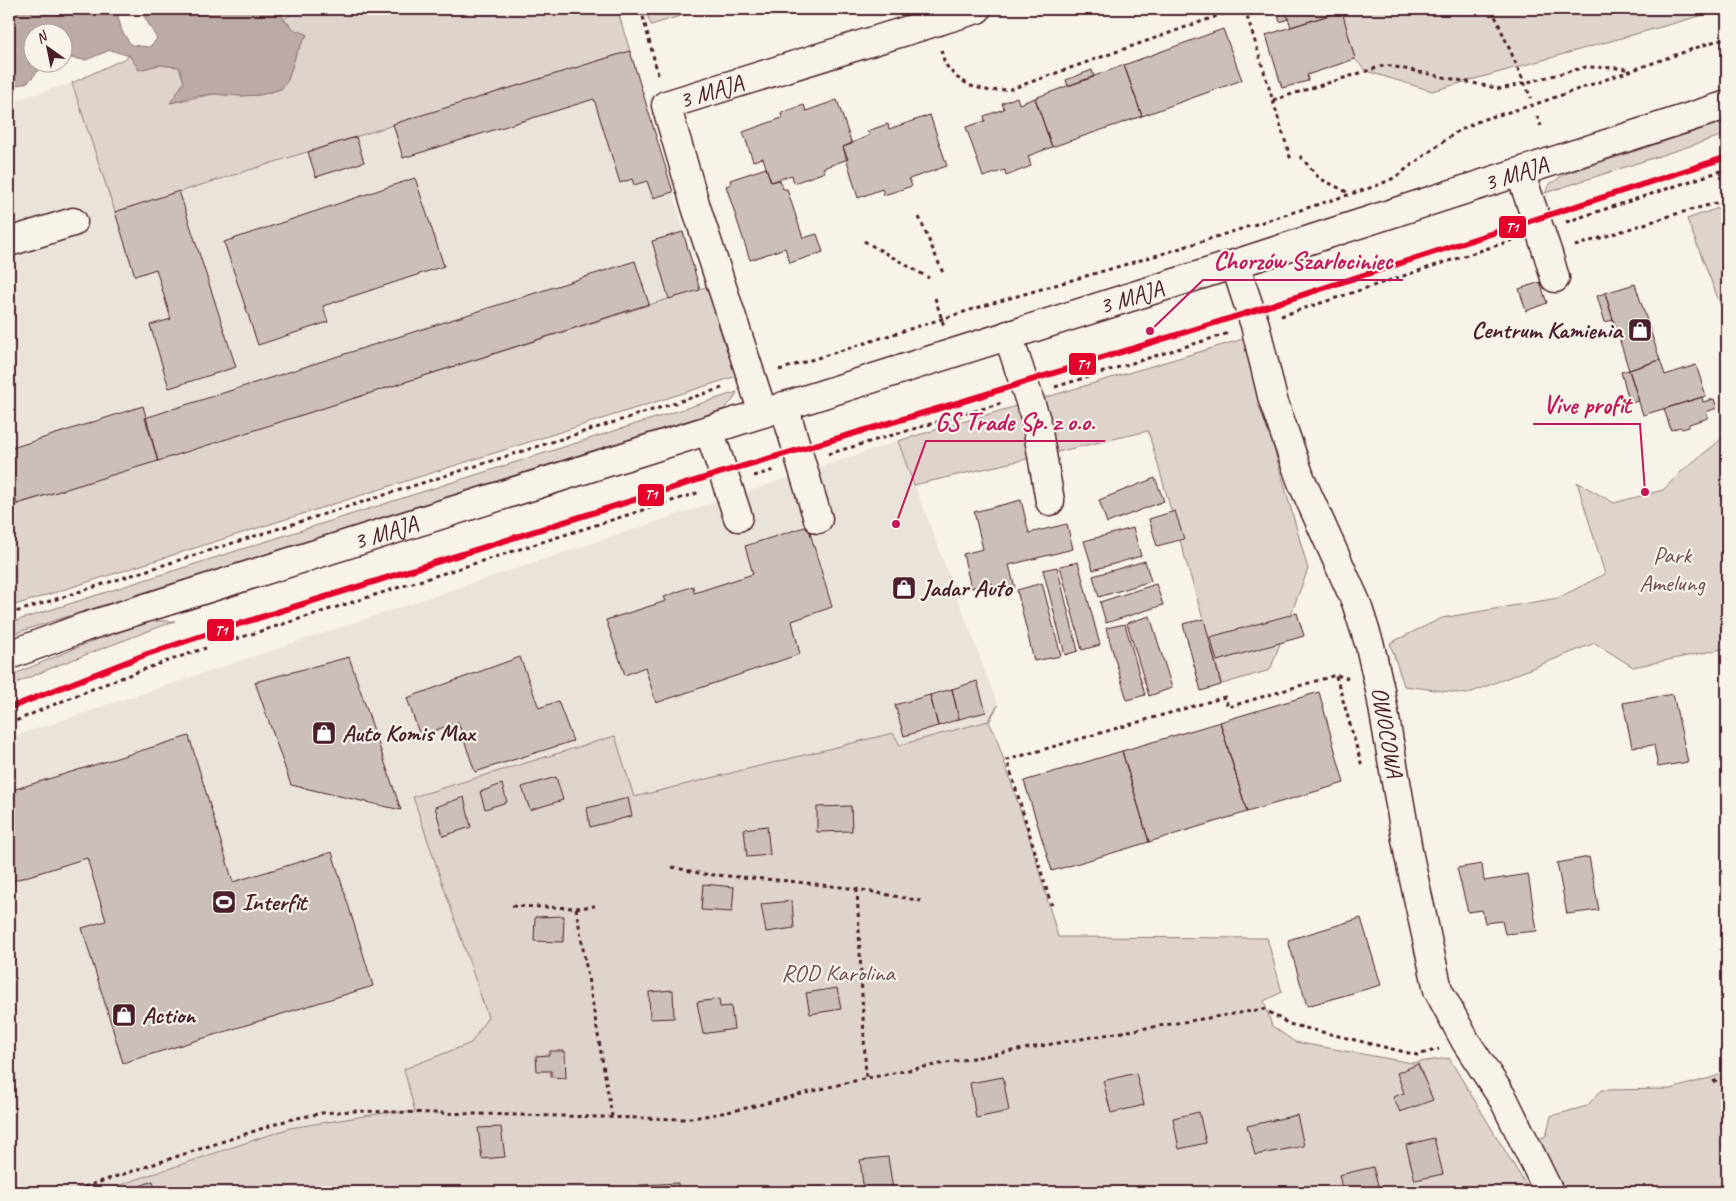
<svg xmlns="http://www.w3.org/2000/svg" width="1736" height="1201" viewBox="0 0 1736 1201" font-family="Caveat,sans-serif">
  <rect width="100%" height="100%" fill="#f7f3e8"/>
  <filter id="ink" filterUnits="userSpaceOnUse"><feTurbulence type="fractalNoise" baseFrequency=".02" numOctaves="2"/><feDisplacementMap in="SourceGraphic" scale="10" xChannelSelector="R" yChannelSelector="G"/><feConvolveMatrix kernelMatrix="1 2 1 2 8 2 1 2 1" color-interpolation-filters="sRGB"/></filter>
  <g filter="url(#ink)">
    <path fill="#eae3da" d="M630,51L673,192L700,290L649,304L9,507V102L72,83L115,212Z
      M898,441L998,705L988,721L900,745L893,733L634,797L615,737L413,797L488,1017L471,1043L404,1069L415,1112H390L290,1128L97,1192H9V738Z"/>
    <path fill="#ded4cc" stroke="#947a7c" d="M302,9H617L630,51L115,212L72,83L130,56L139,70L158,65L179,67L184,82L171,103L213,94L241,96L260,95L281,89L288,80L296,54L307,35L295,30L283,19Z
      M645,9H703L651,25Z
      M1341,9H1725L1432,91L1366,71L1355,59Z
      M1727,121V134L1545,193L1550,184L1565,174Z
      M1727,205V327L1724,314L1687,219Z
      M709,286L737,376L9,607V507Z
      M1243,339L1308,569L1270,670L1222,684L1148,431L914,485L898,441Z
      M737,392L733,400L724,409L9,635V623Z
      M1727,432V648L1633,667L1595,643L1467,694L1404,686L1390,643L1442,618L1558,598L1605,574L1577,482L1614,503L1663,490L1683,470L1718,442Z
      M152,621H175L56,666L9,686V677L17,673L90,642Z
      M998,705L989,722L995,734L1029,836L1058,937L1267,938L1282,992L1264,1001L1272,1026L1295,1042L1412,1063L1449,1058L1530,1192H99L290,1128L390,1112H415L404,1069L471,1043L488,1017L413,797L615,736L634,797L893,733L900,745L988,721Z
      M1727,1073V1192H1559L1536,1140L1546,1136L1551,1116L1587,1106L1601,1090L1671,1089Z"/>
    <path fill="#bcaaa7" stroke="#8e7275" d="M9,9H116L122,31L131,45L149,47L157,39L140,9H282L283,19L295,30L307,34L296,54L288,80L281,89L260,95L241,96L213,94L191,97L170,103L184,82L179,67L158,65L139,70L130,56L110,50L86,60L63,57L62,32H32V62L45,63C29,79 34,84 9,86Z"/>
    <path fill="#ccbfb9" stroke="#4a1f2b" d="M1276,9H1285L1288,19L1280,22Z
      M1285,9H1341L1342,11L1291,27Z
      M1342,11L1355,59L1307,75L1308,81L1282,88L1266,35Z
      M1223,29L1242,80L1142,116L1124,65Z
      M630,51L673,192L653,198L647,181L634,185L632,179L620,183L594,99L403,158L393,124Z
      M1124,65L1142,116L1052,147L1035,98Z
      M1092,70L1094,77L1068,86L1066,80Z
      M1017,97L1019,104L1035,98L1052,147L1028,156L1031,166L1006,176L1005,170L983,177L966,127L985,121L984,116L1004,109L1002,103Z
      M837,100L852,144L843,147L848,159L823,168L825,172L794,183L792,175L771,182L763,158L753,161L743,132L782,118L781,113L804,105L806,111Z
      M930,115L947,166L909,179L912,186L884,195L882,189L858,198L843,147L870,135L867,131L888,124L889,129Z
      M356,137L364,162L316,177L308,152Z
      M766,168L771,182L780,180L783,189H787L803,238L817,234L823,252L790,263L785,248L750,260L726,186L731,184L730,180Z
      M415,178L444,266L323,306L328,322L258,345L224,242Z
      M179,191L236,367L169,388L150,325L171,319L156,269L135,276L115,212Z
      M683,232L700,290L669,299L652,241Z
      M635,261L649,304L158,461L145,418Z
      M1540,282L1547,303L1526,311L1519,289Z
      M1635,284L1660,360L1629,370L1605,293Z
      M1605,293L1613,320L1605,322L1597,296Z
      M1660,360L1665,375L1696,365L1706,396L1643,415L1629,370Z
      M1629,370L1639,401L1630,403L1621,372Z
      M1702,397L1703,402L1714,399L1717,408L1706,412L1708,418L1689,424V427L1682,429L1680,427L1671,430L1664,409Z
      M143,406L158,461L17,504L9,477V449Z
      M1155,478L1164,501L1107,523L1099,500Z
      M1021,500L1029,533L1067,524L1073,549L1009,565L1015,588L994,592L992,583L971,588L963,554L983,549L974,512Z
      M1175,511L1184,539L1157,546L1149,519Z
      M808,526L832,607L792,621L800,654L656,703L645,667L625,675L606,620L666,601L664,597L693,586L694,593L753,574L745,546Z
      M1133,528L1141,556L1093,570L1084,541Z
      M1145,561L1151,581L1099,597L1093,576Z
      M1078,562L1100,645L1082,650L1060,566Z
      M1057,567L1078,651L1065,655L1043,570Z
      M1042,583L1061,656L1034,661L1017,590Z
      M1156,584L1163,605L1106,623L1100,602Z
      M1297,613L1304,636L1217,661L1210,637Z
      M1150,616L1172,688L1149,696L1127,623Z
      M1204,619L1221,685L1201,691L1183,624Z
      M1125,624L1145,695L1127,700L1106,628Z
      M349,657L401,810L291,785L255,682Z
      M520,657L539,708L558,701L573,741L475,772L458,722L420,736L407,698Z
      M977,681L986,712L959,719L952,689Z
      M952,689L959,719L938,726L930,695Z
      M1319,692L1344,783L1247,812L1220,722Z
      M1673,694L1688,762L1658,767L1654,745L1632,747L1623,703Z
      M930,695L938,726L904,736L895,705Z
      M1220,722L1247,812L1149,842L1122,751Z
      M189,736L233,882L332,852L373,986L123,1063L82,928L106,921L87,858L9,882V791Z
      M1122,751L1149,842L1052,871L1024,781Z
      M556,777L563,800L530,810L522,787Z
      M502,784L507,802L485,809L480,792Z
      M464,797L471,827L443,836L435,807Z
      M628,798L632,816L590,827L587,808Z
      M851,806L852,831L817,832V807Z
      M767,826L770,855L747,857L744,829Z
      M1589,857L1599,910L1567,914L1557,863Z
      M1482,864L1484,881L1528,874L1537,931L1505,934L1502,921L1485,923L1482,910L1468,912L1457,868Z
      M703,884L734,887L732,912L701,910Z
      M792,901L794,928L766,932L761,904Z
      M564,916L563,942L534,941L535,917Z
      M1361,918L1381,985L1307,1006L1288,940Z
      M837,988L841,1009L810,1014L806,993Z
      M673,990L674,1018L650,1019L649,992Z
      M719,999L720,1007L731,1006L734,1029L703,1034L697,1002Z
      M550,1051H565L566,1078L551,1077V1071H537L536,1056L549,1055Z
      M1418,1064L1433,1100L1400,1112L1393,1097L1404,1093L1397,1073Z
      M1136,1073L1144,1105L1111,1113L1103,1081Z
      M1003,1077L1009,1111L976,1118L970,1083Z
      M1199,1112L1206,1143L1179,1149L1173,1118Z
      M1297,1115L1304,1146L1255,1155L1247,1126Z
      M501,1127L505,1157L482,1159L478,1128Z
      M1434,1138L1443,1174L1415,1180L1406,1145Z
      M888,1157L893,1190L864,1192L860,1160Z
      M1373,1167L1380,1192H1343L1339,1175Z
      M153,1181L156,1192H130L129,1190Z
      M678,1183L679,1192H640V1185Z
      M608,1187L609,1192H581V1190Z
      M823,1187V1192H800V1188Z"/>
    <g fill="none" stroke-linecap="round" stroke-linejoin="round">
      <defs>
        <g id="minor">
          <path d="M1520,172L1548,254L1555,278"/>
          <path d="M9,242L73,222"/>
          <path id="s1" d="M1235,264L1255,325L1273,400L1301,480L1356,602L1370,646L1380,690L1409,856L1438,990L1466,1042L1504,1100L1549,1192"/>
          <path d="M1008,335L1036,420L1050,501"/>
          <path d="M784,406L818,519"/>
          <path id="s2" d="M763,413L696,207L666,105L977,9"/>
          <path d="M709,430L738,517"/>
          <path id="s3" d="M9,655L85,627L1235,264L1727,105"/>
        </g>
      </defs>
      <use href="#minor" stroke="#4a1f2b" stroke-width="31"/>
      <path stroke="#4a1f2b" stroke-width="3" stroke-dasharray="4 4" stroke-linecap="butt" d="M641,9L659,78
        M1245,9L1291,160
        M1492,9L1531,98
        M941,50L945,64L956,77L971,86L990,91L1011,89L1237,9
        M1273,100L1386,65L1501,89L1586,67L1622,68L1631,71
        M1537,116L1541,126
        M1300,156L1319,178L1349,193
        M919,217L943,273
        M1566,222L1727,169
        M864,241L929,278
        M1575,246L1676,214L1727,200
        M935,298L944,326
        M1281,316L1513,240
        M779,370L983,306L1165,253L1376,186L1394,178L1455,133L1481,120L1533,105L1727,37
        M1055,387L1229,333
        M828,454L1002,403
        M754,476L774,470
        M9,614L725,387
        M236,639L700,492
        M1336,676L1362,766
        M9,724C74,695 139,670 206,648
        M672,867L703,874L789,881L857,889L921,901
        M857,889L866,1079
        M1053,903L1051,904L1007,760L1225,697L1228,707L1336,675L1348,678
        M512,906L576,908L595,906
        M576,908L612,1116
        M1713,1082L1727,1076
        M69,1192L288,1120L322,1113L354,1111L683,1119C746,1112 806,1091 868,1078C999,1052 1132,1030 1264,1009L1289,1024L1417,1055L1439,1049"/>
      <use href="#minor" stroke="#f7f3e8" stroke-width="28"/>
      <defs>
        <path id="tram-1" d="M9,708L147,654L217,631L723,472L964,401L1250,312L1727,157"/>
      </defs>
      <use href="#tram-1" stroke="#f7f3e8" stroke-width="10"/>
      <use href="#tram-1" stroke="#e4002b" stroke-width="6"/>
    </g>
  </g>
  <defs>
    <symbol id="shop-square" viewBox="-11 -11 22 22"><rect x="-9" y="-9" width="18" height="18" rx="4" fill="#4a1f2b" stroke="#f7f3e8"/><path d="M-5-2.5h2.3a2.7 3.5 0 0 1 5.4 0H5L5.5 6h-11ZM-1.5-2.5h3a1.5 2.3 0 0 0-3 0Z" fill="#fff"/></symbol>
    <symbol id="stadium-square" viewBox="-11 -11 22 22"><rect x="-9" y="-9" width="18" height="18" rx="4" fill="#4a1f2b" stroke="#f7f3e8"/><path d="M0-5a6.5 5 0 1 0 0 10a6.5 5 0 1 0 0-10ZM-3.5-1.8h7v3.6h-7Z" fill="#fff"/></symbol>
  </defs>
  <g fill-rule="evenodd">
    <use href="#shop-square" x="1626" y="316" width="28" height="28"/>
    <use href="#shop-square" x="890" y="574" width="28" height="28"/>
    <use href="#shop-square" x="310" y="719" width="28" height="28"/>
    <use href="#stadium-square" x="210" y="888" width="28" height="28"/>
    <use href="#shop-square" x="110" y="1001" width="28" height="28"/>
  </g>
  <g text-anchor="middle" stroke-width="4.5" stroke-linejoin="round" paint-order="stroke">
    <g font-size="24" fill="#4a1f2b" stroke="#f7f3e8">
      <text dy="8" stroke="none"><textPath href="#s2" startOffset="370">3 MAJA</textPath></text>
      <text dy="8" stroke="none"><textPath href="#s3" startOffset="1582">3 MAJA</textPath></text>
      <text dy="8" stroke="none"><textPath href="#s3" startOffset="1178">3 MAJA</textPath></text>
      <text dy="8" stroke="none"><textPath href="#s3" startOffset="396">3 MAJA</textPath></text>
      <text dy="8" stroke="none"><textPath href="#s1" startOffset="494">OWOCOWA</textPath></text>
    </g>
    <g font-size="24" font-weight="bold" fill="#4a1f2b" stroke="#f7f3e8" text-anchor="start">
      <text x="1622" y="338" text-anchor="end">Centrum Kamienia</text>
      <text x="922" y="596">Jadar Auto</text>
      <text x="342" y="741">Auto Komis Max</text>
      <text x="242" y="910">Interfit</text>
      <text x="142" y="1023">Action</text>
    </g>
    <g font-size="24" fill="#6f4c53" stroke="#f7f3e8">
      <text x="1672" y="563">Park<tspan x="1672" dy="28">Amelung</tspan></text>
      <text x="838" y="981">ROD Karolina</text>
    </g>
  </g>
  <path fill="none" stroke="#c2185b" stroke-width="2" d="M1150 331L1203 280H1403M1645 492L1640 424H1533M896 524L926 441H1105"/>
  <g fill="#c2185b" stroke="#f7f3e8" stroke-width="2">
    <circle cx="1150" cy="331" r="5"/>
    <circle cx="1645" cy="492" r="5"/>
    <circle cx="896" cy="524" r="5"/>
  </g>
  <g font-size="25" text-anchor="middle" font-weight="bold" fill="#c2185b" stroke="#f7f3e8" stroke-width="4.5" stroke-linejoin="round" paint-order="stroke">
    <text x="1303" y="269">Chorzów Szarlociniec</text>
    <text x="1587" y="413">Vive profit</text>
    <text x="1015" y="430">GS Trade Sp. z o.o.</text>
  </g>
  <g stroke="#f7f3e8" stroke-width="2">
    <rect x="1498" y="215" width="29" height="24" rx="5" fill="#e4002b"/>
    <rect x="1068" y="352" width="29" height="24" rx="5" fill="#e4002b"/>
    <rect x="637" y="483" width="28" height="24" rx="5" fill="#e4002b"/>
    <rect x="206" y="618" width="29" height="24" rx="5" fill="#e4002b"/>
  </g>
  <g font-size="14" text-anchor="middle" font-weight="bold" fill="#fff">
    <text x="1512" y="232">T1</text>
    <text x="1083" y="369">T1</text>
    <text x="651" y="499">T1</text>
    <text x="221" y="635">T1</text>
  </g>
  <rect width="1736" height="1201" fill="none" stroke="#f7f3e8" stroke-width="30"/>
  <rect x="15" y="15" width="1706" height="1171" fill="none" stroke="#4a1f2b" stroke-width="2" filter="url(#ink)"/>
  <g transform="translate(48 48) rotate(327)"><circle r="24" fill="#f7f3e8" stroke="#b29e9c"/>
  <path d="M0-4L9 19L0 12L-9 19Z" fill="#4a1f2b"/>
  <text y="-8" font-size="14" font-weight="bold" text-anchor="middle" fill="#4a1f2b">N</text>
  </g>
</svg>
